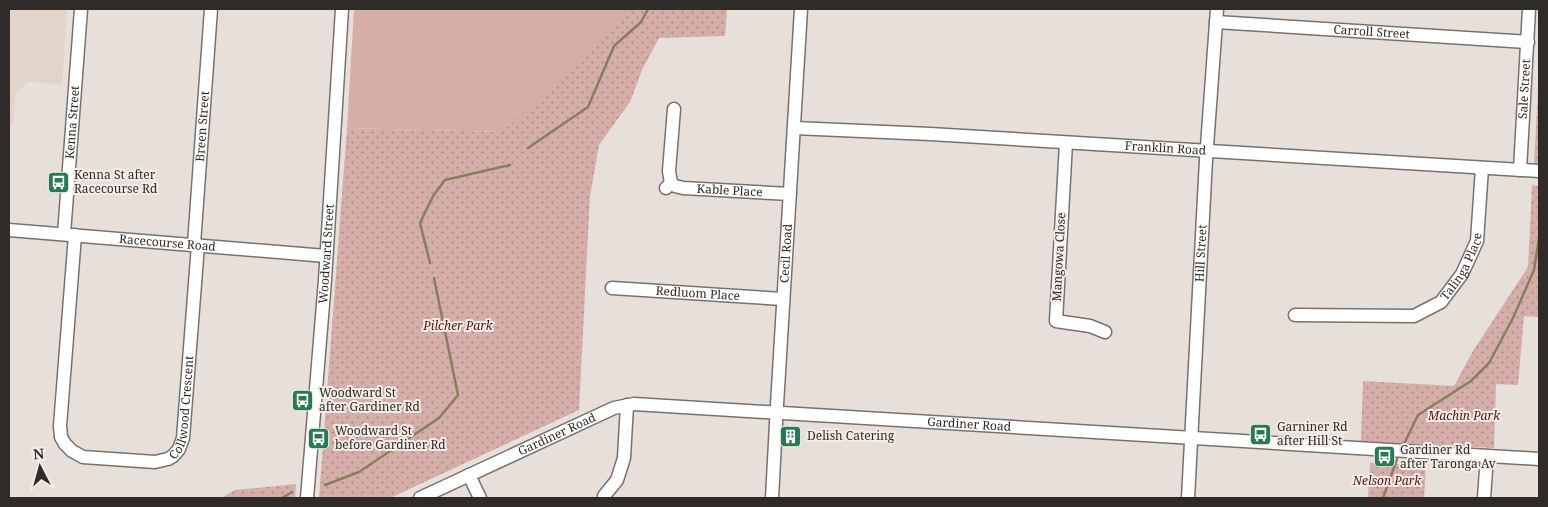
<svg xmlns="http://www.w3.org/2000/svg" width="1548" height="507" viewBox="0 0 1548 507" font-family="'Noto Serif',serif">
  <defs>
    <pattern id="park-dots" width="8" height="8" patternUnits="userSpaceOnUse" patternTransform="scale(1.25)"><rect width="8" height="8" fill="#d5ada9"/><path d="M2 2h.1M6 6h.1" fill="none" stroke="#ad8d8a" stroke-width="1.8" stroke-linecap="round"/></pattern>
  </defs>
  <rect width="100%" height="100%" fill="#e7dfd9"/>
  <path fill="#e2d4c8" d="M9,9H67L62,84L28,82L15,94L13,125H9Z"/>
  <path fill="url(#park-dots)" d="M630,9H727L725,36L659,38L642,70L630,102L599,145L590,196L579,410L390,498H319L347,128L501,132L628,12Z
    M1539,74V163H1534Z
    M1532,185L1539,186V317L1524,316L1518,385L1496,384L1494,448L1361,441L1363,381L1454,386L1473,351L1528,267Z
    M1370,463L1426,465L1424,498H1368Z
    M296,484L295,498H221L235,490Z"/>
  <path fill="#d5ada9" d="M354,9H630L628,12L576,68L501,132L347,128Z"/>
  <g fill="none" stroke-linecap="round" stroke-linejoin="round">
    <path stroke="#86805d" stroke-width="2.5" d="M528,148L588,107L614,46L641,22L648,9
      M430,263L420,223L433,196L445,180L510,165
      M1403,446L1418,415L1471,381L1489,363L1513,318L1534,270L1539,238
      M325,485L359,472L439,418L458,395L434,278
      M282,498L292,492
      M1383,498L1397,459"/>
    <defs>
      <g id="minor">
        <path id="s1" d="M1216,22L1528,42"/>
        <path id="s2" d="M794,128L930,134L1539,171"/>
        <path d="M1066,143L1056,321L1090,326L1105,332"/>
        <path id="s3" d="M1520,170L1529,9"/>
        <path id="s4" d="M671,183L675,186L683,188L790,194"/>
        <path d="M666,188L671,183L669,171L674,109"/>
        <path id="s5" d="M9,230L326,256"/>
        <path id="s6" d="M64,234L81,9"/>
        <path id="s7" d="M75,235L60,426L61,437L65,444L72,451L83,457L155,462L168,459L173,456L179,449L183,438L198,245"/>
        <path id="s8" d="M194,244L211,9"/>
        <path id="s9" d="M612,288L783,299"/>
        <path id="s10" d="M1295,315L1414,316L1441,302L1462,274L1477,241L1482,168"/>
        <path d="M469,475L480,498"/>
        <path d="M604,496L617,480L624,458L627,405"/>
        <path id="s11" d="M307,498L325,280L342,9"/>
        <path id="s12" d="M420,498L603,413L614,408L634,404L1539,459"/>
        <path id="s13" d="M772,498L777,405L801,9"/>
        <path id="s14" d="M1188,498L1206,160L1217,9"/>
        <path d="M1484,498L1487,456"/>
      </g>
    </defs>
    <use href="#minor" stroke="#79726c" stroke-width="15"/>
    <use href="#minor" stroke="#fff" stroke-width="12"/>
  </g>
  <defs>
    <symbol id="bus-square" viewBox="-11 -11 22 22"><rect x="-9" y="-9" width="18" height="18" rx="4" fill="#267c50" stroke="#f4ece6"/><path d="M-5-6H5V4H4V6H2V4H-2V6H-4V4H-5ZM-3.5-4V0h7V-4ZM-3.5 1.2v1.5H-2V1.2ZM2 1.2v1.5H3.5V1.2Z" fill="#fff"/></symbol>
    <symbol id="building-square" viewBox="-11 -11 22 22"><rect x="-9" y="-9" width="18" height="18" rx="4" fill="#267c50" stroke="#f4ece6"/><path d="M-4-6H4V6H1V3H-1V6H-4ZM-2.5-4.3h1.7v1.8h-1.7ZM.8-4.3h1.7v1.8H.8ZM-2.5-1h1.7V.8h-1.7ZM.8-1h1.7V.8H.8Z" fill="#fff"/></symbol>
  </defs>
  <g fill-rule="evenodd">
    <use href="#bus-square" x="46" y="170" width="25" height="25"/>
    <use href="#bus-square" x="290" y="388" width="25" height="25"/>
    <use href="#bus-square" x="1248" y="422" width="25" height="25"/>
    <use href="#building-square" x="778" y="424" width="25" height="25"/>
    <use href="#bus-square" x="306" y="426" width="25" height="25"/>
    <use href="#bus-square" x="1372" y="444" width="25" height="25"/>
  </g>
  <g text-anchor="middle" stroke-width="4" stroke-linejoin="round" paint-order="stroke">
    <g font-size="12" fill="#2e2b28" stroke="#f4ece6">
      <text dy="4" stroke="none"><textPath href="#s1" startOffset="156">Carroll Street</textPath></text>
      <text dy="4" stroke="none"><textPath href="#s3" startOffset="81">Sale Street</textPath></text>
      <text dy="4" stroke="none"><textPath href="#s6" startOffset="112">Kenna Street</textPath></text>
      <text dy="4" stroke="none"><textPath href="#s8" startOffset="118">Breen Street</textPath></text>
      <text dy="4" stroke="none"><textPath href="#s2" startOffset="372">Franklin Road</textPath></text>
      <text dy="4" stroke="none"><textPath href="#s4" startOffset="60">Kable Place</textPath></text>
      <text dy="4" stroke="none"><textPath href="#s5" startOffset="159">Racecourse Road</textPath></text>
      <text dy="4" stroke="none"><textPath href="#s13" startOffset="245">Cecil Road</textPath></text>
      <text dy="4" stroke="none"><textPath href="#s14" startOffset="245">Hill Street</textPath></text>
      <text dy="4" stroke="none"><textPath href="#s11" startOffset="245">Woodward Street</textPath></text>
      <text transform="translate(1059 257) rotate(-87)" y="4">Mangowa Close</text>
      <text dy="4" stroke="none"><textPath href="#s10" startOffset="191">Talinga Place</textPath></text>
      <text dy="4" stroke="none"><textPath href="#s9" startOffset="86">Redluom Place</textPath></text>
      <text dy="4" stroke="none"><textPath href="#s7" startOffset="375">Collwood Crescent</textPath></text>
      <text dy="4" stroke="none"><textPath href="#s12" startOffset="570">Gardiner Road</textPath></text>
      <text dy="4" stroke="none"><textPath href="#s12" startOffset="151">Gardiner Road</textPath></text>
    </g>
    <g font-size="12" fill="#2e2b28" stroke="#f4ece6" text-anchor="start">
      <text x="74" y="179">Kenna St after<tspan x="74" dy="14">Racecourse Rd</tspan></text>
      <text x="319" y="397">Woodward St<tspan x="319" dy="14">after Gardiner Rd</tspan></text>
      <text x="1277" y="431">Garniner Rd<tspan x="1277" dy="14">after Hill St</tspan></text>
      <text x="335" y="435">Woodward St<tspan x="335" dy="14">before Gardiner Rd</tspan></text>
      <text x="807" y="440">Delish Catering</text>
      <text x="1400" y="454">Gardiner Rd<tspan x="1400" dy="14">after Taronga Av</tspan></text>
    </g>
    <g font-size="12" font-style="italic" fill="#531213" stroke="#f4ece6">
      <text x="458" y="330">Pilcher Park</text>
      <text x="1464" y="420">Machin Park</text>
      <text x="1387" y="485">Nelson Park</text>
    </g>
  </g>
  <rect width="1548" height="507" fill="none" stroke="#2e2b28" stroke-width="20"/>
  <g transform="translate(40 467) rotate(354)" stroke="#f4ece6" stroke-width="4" paint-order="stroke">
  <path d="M0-4L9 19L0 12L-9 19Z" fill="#2e2b28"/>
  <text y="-8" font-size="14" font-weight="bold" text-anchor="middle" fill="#2e2b28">N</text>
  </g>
</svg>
